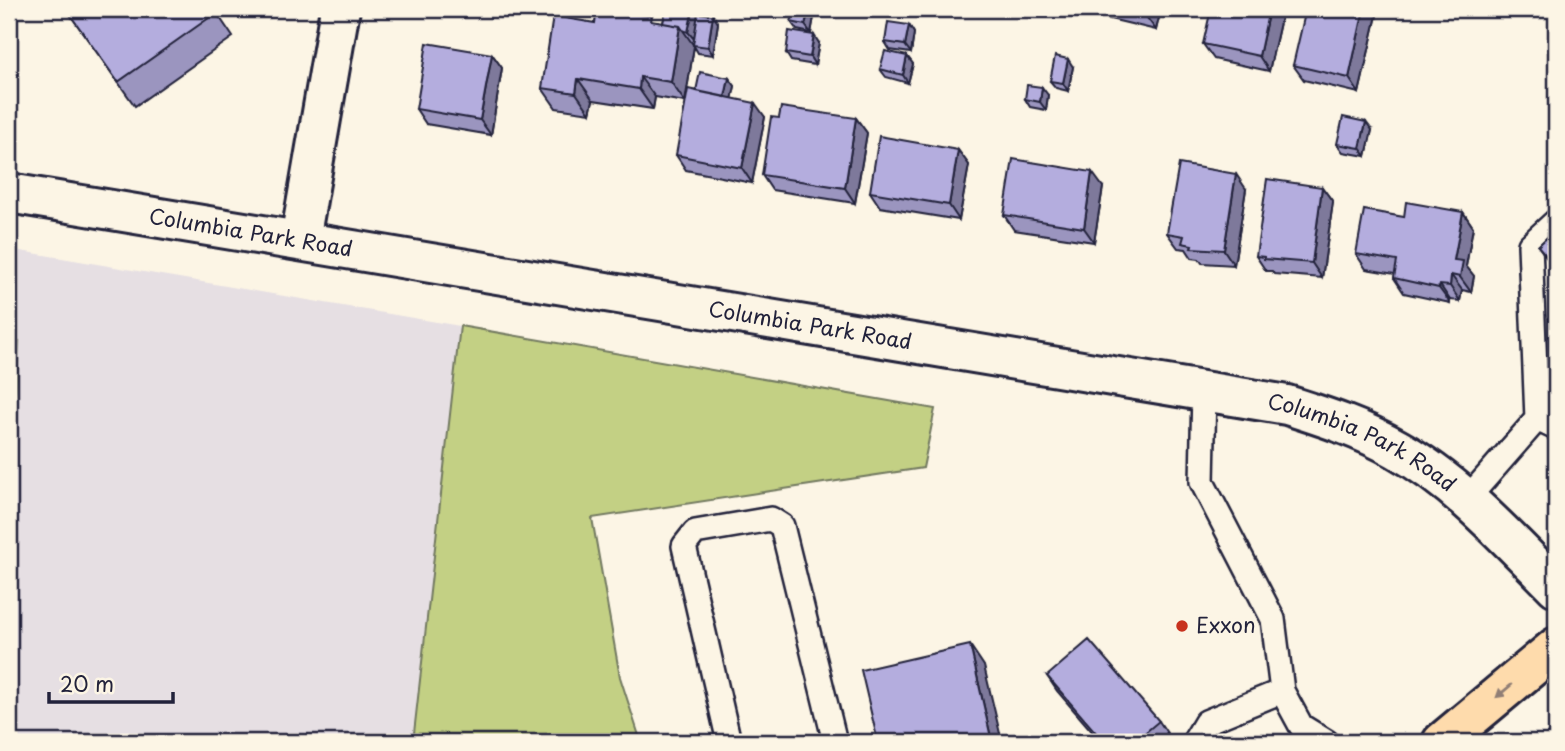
<svg xmlns="http://www.w3.org/2000/svg" width="1565" height="751" viewBox="0 0 1565 751" font-family="'Playpen Sans',sans-serif">
  <rect width="100%" height="100%" fill="#fcf5e5"/>
  <filter id="ink" filterUnits="userSpaceOnUse"><feTurbulence type="fractalNoise" baseFrequency=".0143" numOctaves="2"/><feDisplacementMap in="SourceGraphic" scale="14" xChannelSelector="R" yChannelSelector="G"/><feConvolveMatrix kernelMatrix="1 2 1 2 8 2 1 2 1" color-interpolation-filters="sRGB"/></filter>
  <g filter="url(#ink)">
    <path fill="#e6dfe3" d="M9,249L460,326L413,742H9Z"/>
    <path fill="#c3d084" stroke="#727960" stroke-width="2" d="M460,326L935,409L923,468L592,518L620,677L641,742H413Z
      M9,341H19L9,500Z"/>
    <g fill="none" stroke-linecap="round" stroke-linejoin="round">
      <defs>
        <path id="service" d="M1204,390L1202,482L1273,619L1282,691L1301,726L1327,742
          M1556,398L1537,419L1556,428
          M1467,499L1537,419L1530,245L1556,221
          M729,742L684,546L695,532L771,519L782,526L835,742
          M1194,742L1206,722L1282,691"/>
        <path id="minor" d="M300,240L340,9"/>
        <g id="tertiary">
          <path id="s1" d="M9,193L1287,405C1325,417 1362,429 1397,449C1458,483 1507,538 1556,587"/>
        </g>
        <path id="primary" d="M1442,742L1556,647"/>
      </defs>
      <use href="#service" stroke="#22223b" stroke-width="28"/>
      <use href="#minor" stroke="#22223b" stroke-width="44"/>
      <use href="#tertiary" stroke="#22223b" stroke-width="44"/>
      <use href="#primary" stroke="#22223b" stroke-width="44"/>
      <use href="#service" stroke="#fcf5e5" stroke-width="23"/>
      <use href="#minor" stroke="#fcf5e5" stroke-width="38"/>
      <use href="#tertiary" stroke="#fcf5e5" stroke-width="38"/>
      <use href="#primary" stroke="#fedbac" stroke-width="38"/>
    </g>
    <path fill="#9b95bf" stroke="#22223b" stroke-width="2" d="M66,9H214L233,37L135,106Z
      M666,9H697V10H695L697,14L718,23L713,55L698,53L694,46L685,102L655,97L653,109L593,100L590,113L556,108L542,88L595,23L656,22L663,23Z
      M809,9L814,17L811,33L797,30L791,22Z
      M1096,9H1161L1156,30L1102,17Z
      M1283,9L1269,71L1214,59L1203,44Z
      M1377,15L1359,93L1304,80L1293,65Z
      M909,25L914,33L911,53L890,50L885,42Z
      M819,43L815,65L791,61L786,53Z
      M492,54L502,68L491,135L426,124L416,109Z
      M907,56L913,64L908,83L886,77L880,69Z
      M1073,67L1068,91L1056,88L1050,81Z
      M729,78L735,86L732,98L765,117L752,183L686,170L676,155Z
      M1048,95L1046,110L1030,107L1025,99Z
      M779,118H856L867,133L855,203L772,190L762,175Z
      M1372,130L1366,156L1343,152L1337,144Z
      M958,150L969,165L959,220L880,207L870,192Z
      M1103,187L1094,242L1014,230L1004,215Z
      M1322,187L1333,202L1322,278L1274,274L1272,271H1266L1256,256Z
      M1246,189L1234,265L1202,263L1199,259L1192,258L1186,249L1178,248L1167,233Z
      M1463,212L1473,227L1466,266L1474,276L1471,292L1462,290L1460,301L1450,300V303L1404,293L1394,278L1395,274L1366,269L1356,254L1404,217Z
      M1556,229V271L1538,246Z
      M1047,676L1159,721L1169,736L1162,742H1101L1057,691Z"/>
    <path fill="#7e799b" stroke="#22223b" stroke-width="2" d="M693,9L699,16L694,39L688,32Z
      M809,9L814,17L811,33L805,25Z
      M1147,9H1161L1156,30L1145,15Z
      M1269,9H1283L1269,71L1259,56Z
      M1364,9H1373L1377,15L1359,93L1349,78Z
      M713,15L718,23L713,55L708,47Z
      M909,25L914,33L911,53L905,45Z
      M680,26L694,46L685,102L671,82Z
      M814,35L819,43L815,65L810,57Z
      M492,54L502,68L491,135L480,120Z
      M907,56L913,64L908,83L903,75Z
      M1068,59L1073,67L1068,91L1063,83Z
      M640,77L655,97L653,109L639,89Z
      M729,78L735,86L730,110L724,102Z
      M578,79L593,100L590,113L576,93Z
      M1042,87L1048,95L1046,110L1040,102Z
      M755,103L765,117L752,183L742,168Z
      M856,118L867,133L855,203L845,188Z
      M1366,122L1372,130L1366,156L1360,148Z
      M958,150L969,165L959,220L949,205Z
      M1092,172L1103,187L1094,242L1084,228Z
      M1236,174L1246,189L1234,265L1224,250Z
      M1322,187L1333,202L1322,278L1312,263Z
      M1463,212L1473,227L1466,266L1474,276L1471,292L1460,277L1454,260Z
      M1451,275L1462,290L1460,301L1450,286Z
      M1440,285L1450,300V303L1439,288Z
      M970,645L984,666L1002,742H992Z"/>
    <path fill="#b4adde" stroke="#22223b" stroke-width="2" d="M66,9H214L216,13L118,82Z
      M597,9H606L652,16L651,21L680,26L671,82L640,77L639,89L578,79L576,93L542,88L553,16L595,23Z
      M666,9H693L688,32L683,30L680,26L663,23Z
      M795,9H809L805,25L791,22Z
      M1119,9H1147L1145,15Z
      M1211,9H1269L1259,56L1203,44Z
      M1306,9H1364L1349,78L1293,65Z
      M698,13L713,15L708,47L693,45Z
      M888,22L909,25L905,45L885,42Z
      M789,31L814,35L810,57L786,53Z
      M427,43L492,54L480,120L416,109Z
      M885,51L907,56L903,75L880,69Z
      M1055,56L1068,59L1063,83L1050,81Z
      M700,72L729,78L725,97L696,91Z
      M1027,85L1042,87L1040,102L1025,99Z
      M688,89L755,103L742,168L676,155Z
      M781,107L856,118L845,188L762,175L771,117L779,118Z
      M1343,117L1366,122L1360,148L1337,144Z
      M879,136L958,150L949,205L870,192Z
      M1013,159L1092,172L1084,228L1004,215Z
      M1179,164L1236,174L1224,250L1191,248L1192,245L1182,243L1184,236L1167,233Z
      M1267,179L1322,187L1312,263L1264,259V257L1256,256Z
      M1406,202L1463,212L1454,260L1463,261L1460,277L1451,275L1450,286L1440,285L1439,288L1394,278L1397,261L1356,254L1364,210L1404,217Z
      M1556,229V267L1538,246Z
      M1089,640L1159,721L1134,742H1104L1047,676Z
      M970,645L992,742H878L861,670Z"/>
    <defs><path id="oneway-solid" d="M-6-.8H1V-3.2L6.5 0L1 3.2V.8H-6Z" transform="scale(1.75)"/></defs>
    <use fill="#907e74" href="#oneway-solid" transform="translate(1504 691) rotate(140)"/>
  </g>
  <circle fill="#c8321e" stroke="#fcf5e5" stroke-width="2.5" cx="1182" cy="626" r="7"/>
  <g text-anchor="middle" stroke-width="7" stroke-linejoin="round" paint-order="stroke">
    <g font-size="21" fill="#22223b" stroke="#fcf5e5">
      <text dy="7" stroke="none"><textPath href="#s1" startOffset="245">Columbia Park Road</textPath></text>
      <text dy="7" stroke="none"><textPath href="#s1" startOffset="812">Columbia Park Road</textPath></text>
      <text dy="7" stroke="none"><textPath href="#s1" startOffset="1379">Columbia Park Road</textPath></text>
    </g>
    <g font-size="21" fill="#22223b" stroke="#fcf5e5" text-anchor="start">
      <text x="1196" y="633">Exxon</text>
    </g>
  </g>
  <rect width="1565" height="751" fill="none" stroke="#fcf5e5" stroke-width="35"/>
  <rect x="18" y="18" width="1530" height="716" fill="none" stroke="#22223b" stroke-width="2.5" filter="url(#ink)"/>
  <path d="M49 692v10h124v-10" fill="none" stroke="#22223b" stroke-width="3.5"/>
  <text x="60" y="692" font-size="21" fill="#22223b" stroke="#fcf5e5" stroke-width="5" paint-order="stroke">20 m</text>
</svg>
